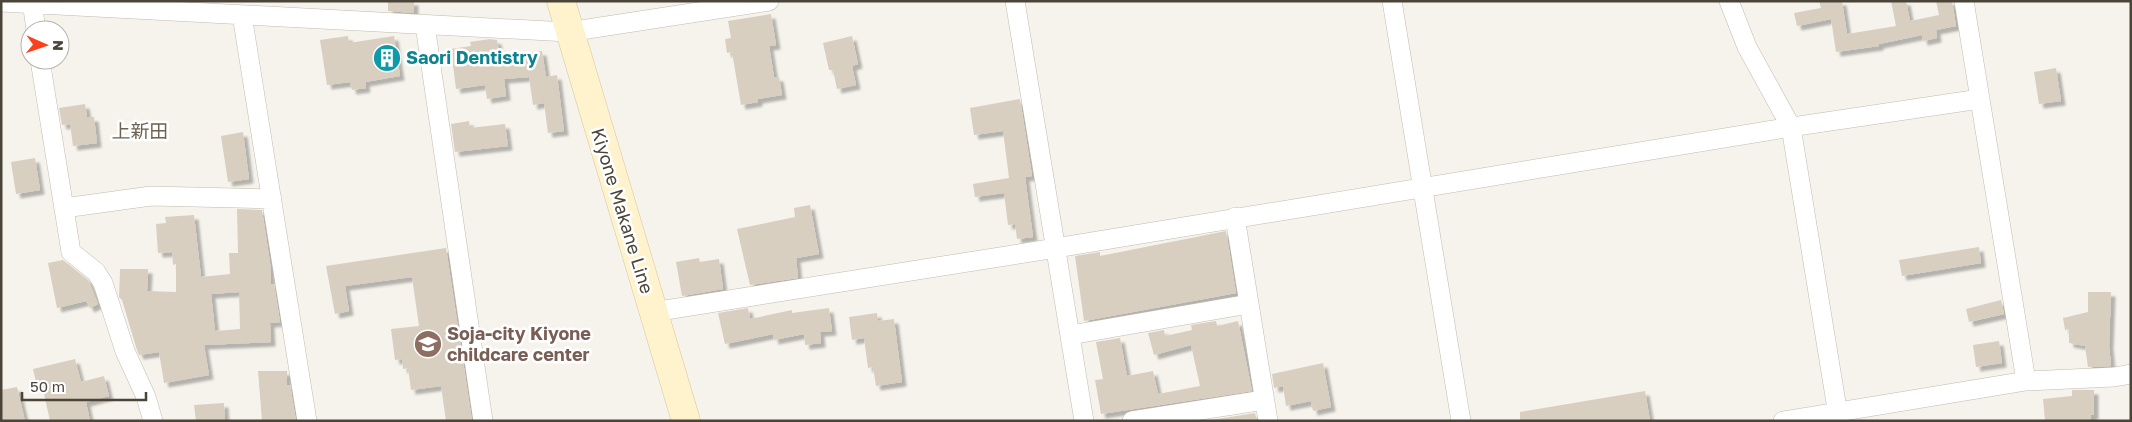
<svg xmlns="http://www.w3.org/2000/svg" width="2132" height="422" viewBox="0 0 2132 422" font-family="'Golos Text','Noto Sans JP',sans-serif">
  <defs>
    <filter id="shadow"><feDropShadow dx="4.5" dy="4.5" stdDeviation="1" flood-color="#0004"/></filter>
  </defs>
  <rect width="100%" height="100%" fill="#f6f3ec"/>
  <path fill="#d8cfc1" fill-rule="evenodd" filter="url(#shadow)" d="M388,1H414V13L388,11Z
    M1819,1H1842L1847,34L1896,26L1891,1H1906L1910,21L1939,15L1936,1H1952L1956,26L1936,30L1937,38L1923,41L1922,35L1879,44V46L1836,52L1831,19L1797,26L1794,13L1821,8Z
    M771,14L776,45L769,46L774,77H779L782,95L758,99V102L741,105L732,52L727,53L725,39L731,38L728,21Z
    M348,36L349,43L394,36L400,76L365,82L366,88L352,90L350,82L327,85L320,40Z
    M852,36L858,64L852,66L856,85L837,89L833,70H829L823,43Z
    M490,39L497,40L499,52L504,51L505,56L542,51L546,77L557,75L564,131L548,133L544,103L533,105L529,77L504,79L506,96L487,99L485,85L456,89L451,49L471,46L470,42Z
    M2056,68L2061,101L2039,104L2034,72Z
    M1020,99L1032,176L1025,177L1033,237L1017,239L1015,224L1008,225L1004,193L975,197L973,184L1009,178L1003,131L974,135L970,108Z
    M85,104L87,117H94L97,143L73,146L70,124L62,125L59,108Z
    M469,121L470,128L505,124L508,146L455,152L451,124Z
    M243,132L249,179L228,182L221,136Z
    M35,158L40,190L16,194L11,162Z
    M810,205L819,254L796,258L798,278L750,285L737,229L795,217L794,208Z
    M237,209L262,210L270,263L271,284H274L280,322L270,323L271,342L204,345L209,375L164,383L159,352L139,355L136,347L122,300L119,297L120,269H148L147,291L176,292V264L173,265L172,252L158,253L156,224L166,223L165,217L194,215L201,277L230,274L229,253H238ZM239,292L240,329L215,331L211,294Z
    M1226,231L1236,293L1084,321L1075,256L1100,252V256Z
    M1979,247L1981,263L1902,276L1899,260Z
    M446,248L472,421H446L441,386L411,390L408,368L403,369L402,359L395,360L391,329L419,326L412,277L345,286L349,311L335,314L326,266Z
    M699,258L700,262L719,259L723,289L682,296L676,262Z
    M63,260L88,280L98,304L90,308L86,301L57,308L48,263Z
    M2088,292H2111L2109,345L2111,366L2088,367L2085,346L2069,343V329L2065,330L2063,318L2088,312Z
    M2001,300L2004,314L1969,322L1966,309Z
    M748,308L750,319L792,310V313L829,308L832,331L820,332L821,343L805,345L804,334L774,340L773,334L725,344L718,313Z
    M877,313L878,321L894,319L902,382L876,386L873,367L868,368L864,338L852,340L849,317Z
    M1216,321L1217,326L1238,321L1252,391L1101,414L1095,380L1103,379L1096,342L1120,338L1127,376L1153,371L1158,394L1200,386L1191,345L1154,355L1148,333L1164,330L1165,336L1192,330L1191,325Z
    M1999,341L2002,363L1976,367L1973,345Z
    M75,359L81,382L104,376L109,396L86,402L90,421H50L42,385L37,386L33,369Z
    M1323,363L1331,407L1313,411L1311,401L1286,406L1283,386L1274,388L1272,374Z
    M258,371H287V385H290L296,421H262Z
    M17,387L25,421H1V390Z
    M2072,390H2094V415H2091V421H2045L2043,399L2072,396Z
    M1645,391L1650,421H1520V412Z
    M224,403L225,421H196L194,405Z
    M1255,413L1257,421H1205Z"/>
  <g fill="none" stroke-linecap="round" stroke-linejoin="round">
    <defs>
      <path id="street" d="M32,1L36,30
        M1015,1L1084,421
        M1392,1L1461,421
        M1729,1L1747,47L1791,127L1839,421
        M1964,1L2026,381
        M1,2L568,32L769,1
        M242,15L307,421
        M425,25L483,421
        M40,60L71,252L96,272L103,283L125,351L146,397L153,421
        M64,208L151,196L272,199
        M1235,217L1268,421
        M653,312L1056,248L1791,127L1980,99
        M1070,335L1249,304
        M1132,421L1264,400
        M1783,421L2026,381L2114,377L2131,374"/>
      <path id="secondary" d="M561,1L686,421"/>
    </defs>
    <use href="#street" stroke="#c2bbae" stroke-width="20"/>
    <use href="#secondary" stroke="#d6c79b" stroke-width="29"/>
    <use href="#street" stroke="#fff" stroke-width="19"/>
    <use href="#secondary" stroke="#fff3cd" stroke-width="28"/>
  </g>
  <defs>
    <symbol id="building-disc" viewBox="-11 -11 22 22"><circle r="9.5" fill="#0f9aa8" stroke="#fff"/><path d="M-4-6H4V6H1V3H-1V6H-4ZM-2.5-4.3h1.7v1.8h-1.7ZM.8-4.3h1.7v1.8H.8ZM-2.5-1h1.7V.8h-1.7ZM.8-1h1.7V.8H.8Z" fill="#fff"/></symbol>
    <symbol id="school-disc" viewBox="-11 -11 22 22"><circle r="9.5" fill="#8d6e63" stroke="#fff"/><path d="M0-5L7-2L0 1L-7-2ZM-4 1L0 2.5L4 1V4Q0 6-4 4Z" fill="#fff"/></symbol>
  </defs>
  <g fill-rule="evenodd">
    <use href="#building-disc" x="371" y="42" width="32" height="32"/>
    <use href="#school-disc" x="412" y="328" width="32" height="32"/>
  </g>
  <g text-anchor="middle" stroke-width="5" stroke-linejoin="round" paint-order="stroke">
    <g font-size="18" font-weight="bold" fill="#0d838f" stroke="#fff" text-anchor="start">
      <text x="406" y="64">Saori Dentistry</text>
    </g>
    <g font-size="18" fill="#4b4439" stroke="#fff">
      <text transform="translate(622 211) rotate(73)" y="6">Kiyone Makane Line</text>
    </g>
    <g font-size="18" font-weight="bold" fill="#785e54" stroke="#fff" text-anchor="start">
      <text x="447" y="340">Soja-city Kiyone<tspan x="447" dy="21">childcare center</tspan></text>
    </g>
    <g font-size="19" fill="#6e6250" stroke="#fff">
      <text x="140" y="138">上新田</text>
    </g>
  </g>
  <rect width="2132" height="422" fill="none" stroke="#4b4439" stroke-width="5"/>
  <g transform="translate(45 45) rotate(92)"><circle r="24" fill="#ffffff" stroke="#b7b4b0"/>
  <path d="M0-4L9 19L0 12L-9 19Z" fill="#fc3f1d"/>
  <text y="-8" font-size="14" font-weight="bold" text-anchor="middle" fill="#4b4439">N</text>
  </g>
  <path d="M22 392v8h124v-8" fill="none" stroke="#4b4439" stroke-width="2.5"/>
  <text x="30" y="392" font-size="15" fill="#4b4439" stroke="#ffffff" stroke-width="4" paint-order="stroke">50 m</text>
</svg>
